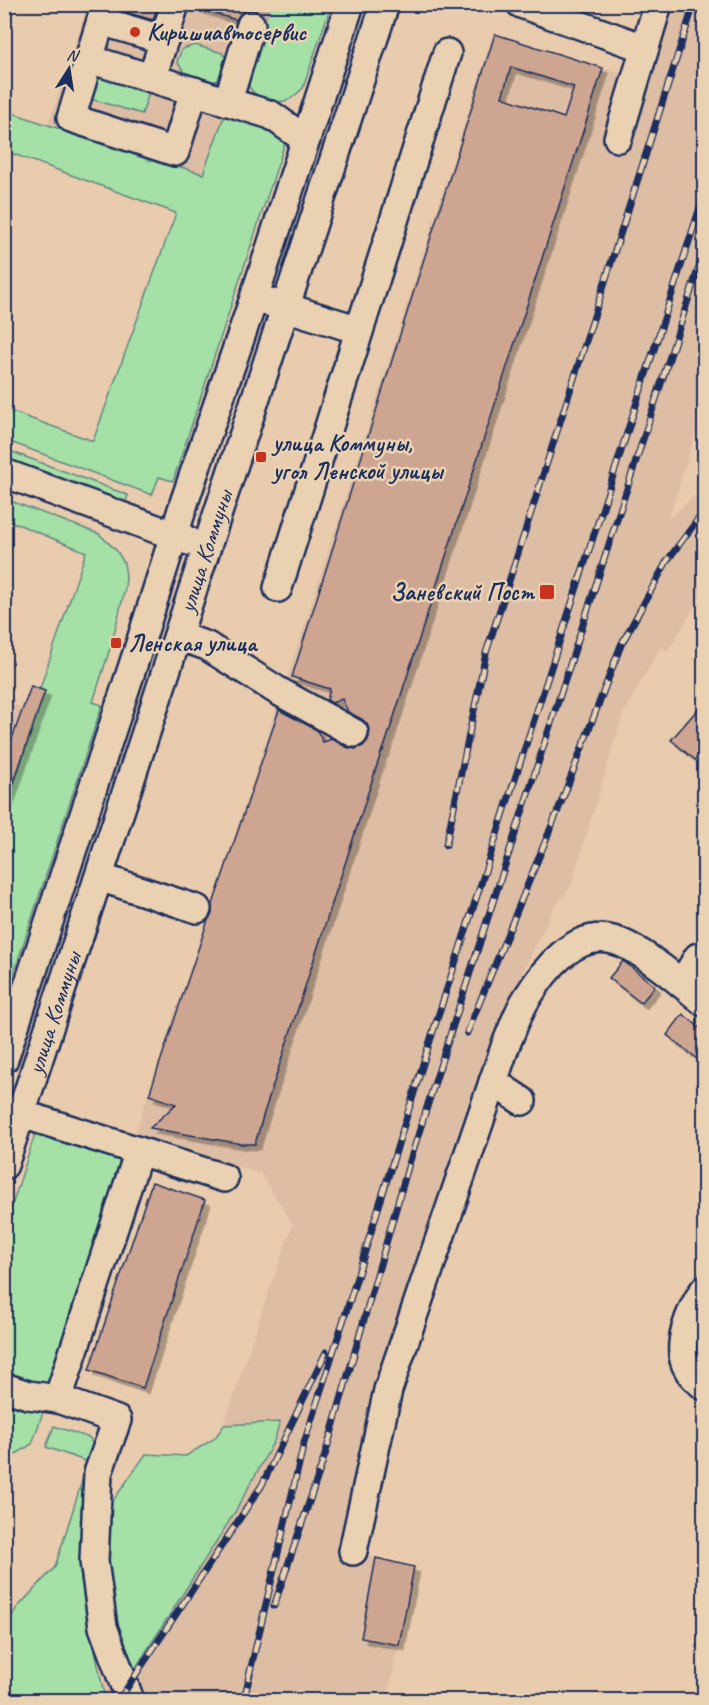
<svg xmlns="http://www.w3.org/2000/svg" width="709" height="1705" viewBox="0 0 709 1705" font-family="Caveat,sans-serif">
  <defs>
    <filter id="shadow"><feDropShadow dx="5.5" dy="5.5" stdDeviation="0" flood-color="#0004"/></filter>
  </defs>
  <rect width="100%" height="100%" fill="#e9cbad"/>
  <filter id="ink" filterUnits="userSpaceOnUse"><feTurbulence type="fractalNoise" baseFrequency=".0167" numOctaves="2"/><feDisplacementMap in="SourceGraphic" scale="12" xChannelSelector="R" yChannelSelector="G"/><feConvolveMatrix kernelMatrix="1 2 1 2 8 2 1 2 1" color-interpolation-filters="sRGB"/></filter>
  <g filter="url(#ink)">
    <path fill="#ddbda4" d="M88,5H124L114,37L149,48L185,5L254,26L261,5H270L236,109L223,119L204,174L48,125Z
      M664,5H704V406L668,520L704,487V591L667,652L661,646L622,716L571,886L554,907L518,982L476,1098L347,1551L414,1567L387,1700H86L121,1663L215,1438L224,1425L265,1302L293,1224L261,1174L135,1134L307,618L493,34L622,74Z
      M5,701L37,714L5,811Z"/>
    <path fill="#a5e0a6" stroke="#608882" stroke-width="1.5" d="M270,5H331L303,88C298,93 294,97 288,100C275,105 251,97 247,82C246,79 247,76 247,73Z
      M195,45L222,53L230,63L226,77L213,82L186,74L177,62L182,49Z
      M94,66L152,83L142,114L84,97Z
      M236,109L283,133L285,143L173,481L159,477L152,495L5,440V418L7,410L93,441L176,213L5,151L4,110L48,125L203,174L223,119Z
      M4,449L128,495L125,504L5,459Z
      M5,499L99,534L117,551L124,563L126,576L125,589L112,642L93,702L102,705L5,1000V811L37,714L32,712L86,552L5,519Z
      M37,1128L130,1160L58,1386L31,1387L5,1378V1227Z
      M5,1400L43,1412L32,1444L5,1461Z
      M280,1422L274,1441L235,1512L128,1680L107,1627L102,1516L146,1454L186,1456L215,1438L224,1425Z
      M54,1426L90,1438L96,1453L87,1610L105,1700H5V1630L16,1609L55,1567L88,1462L46,1447Z"/>
    <path fill="#cea591" stroke="#1b2f5e" stroke-width="1.5" fill-rule="evenodd" filter="url(#shadow)" d="M124,4H158L153,20L122,11Z
      M198,4H261L259,12L255,10H247L240,14L236,20L198,8Z
      M495,34L603,68L588,116L383,751L382,750L264,1113L255,1144H242L150,1128L176,1104L149,1095L208,920L212,914V907L279,710L317,730L323,742L332,739L346,747L355,749L363,746L368,740L370,732L367,724L362,719L348,712L342,699L332,703L327,700L330,689L292,677ZM511,67L574,87L564,118L502,97Z
      M31,686L45,691L7,802H4V761Z
      M705,701V749L695,760L671,740Z
      M623,961L655,986L641,1003L609,978Z
      M683,1014L705,1032V1065L667,1035Z
      M152,1182L205,1200L143,1388L89,1370Z
      M376,1558L414,1567L399,1645L361,1638Z"/>
    <g fill="none" stroke-linecap="round" stroke-linejoin="round">
      <path stroke="#c0ac9d" stroke-width="27" stroke-dasharray="27 14" stroke-linecap="butt" d="M251,25L258,4"/>
      <defs>
        <g id="minor">
          <path d="M106,4L71,118L175,152L194,91"/>
          <path d="M521,4L644,48"/>
          <path d="M101,21L164,40"/>
          <path d="M89,59L271,115L306,140"/>
          <path d="M152,78L175,4"/>
          <path d="M228,101L251,25"/>
          <path d="M618,138L658,4"/>
          <path d="M269,302L359,330"/>
          <path d="M4,473L189,541"/>
          <path d="M278,588L447,53"/>
          <path d="M178,636L207,646L278,691L354,733"/>
          <path d="M99,877L197,909"/>
          <path d="M682,984L698,957"/>
          <path d="M4,1059L138,650L185,500L254,298L350,4"/>
          <path d="M493,1082L522,1101"/>
          <path d="M6,1109L224,1178"/>
          <path id="s1" d="M4,1165L385,4"/>
          <path d="M704,1290C691,1309 674,1347 688,1369C691,1376 699,1381 704,1386"/>
          <path d="M4,1387L28,1395L58,1399L117,1420L98,1473L94,1561L103,1627L130,1700"/>
          <path d="M58,1399L139,1151"/>
          <path d="M353,1551L388,1390L506,1044C513,1029 518,1011 527,998C544,970 575,930 613,940C640,947 682,984 704,1002"/>
        </g>
      </defs>
      <use href="#minor" stroke="#1b2f5e" stroke-width="32"/>
      <use href="#minor" stroke="#ead1b2" stroke-width="27"/>
      <defs>
        <path id="rail" d="M446,845L486,653L694,4
          M467,1033L561,803L621,645L667,561L704,511
          M274,1606L325,1455L408,1167L447,1044L704,251
          M248,1680L304,1443L349,1303L431,1038L704,195
          M117,1700L125,1691L262,1485L326,1352
          M244,1700L250,1674"/>
      </defs>
      <use href="#rail" stroke="#1b2f5e" stroke-width="7"/>
      <use href="#rail" stroke="#ead1b2" stroke-width="4.5" stroke-dasharray="14" stroke-linecap="butt"/>
    </g>
  </g>
  <g fill="#c8321e" stroke="#ead1b2" stroke-width="2">
    <circle cx="135" cy="32" r="6"/>
    <rect x="255" y="451" width="12" height="12" rx="3"/>
    <rect x="539" y="584" width="16" height="16" rx="3"/>
    <rect x="110" y="637" width="12" height="12" rx="3"/>
  </g>
  <g text-anchor="middle" stroke-width="5" stroke-linejoin="round" paint-order="stroke">
    <g font-size="24" font-weight="bold" fill="#1b2f5e" stroke="#ead1b2" text-anchor="start">
      <text x="147" y="40">Киришиавтосервис</text>
      <text x="273" y="451">улица Коммуны,<tspan x="273" dy="28">угол Ленской улицы</tspan></text>
      <text x="534" y="600" text-anchor="end">Заневский Пост</text>
      <text x="128" y="651">Ленская улица</text>
    </g>
    <g font-size="24" fill="#1b2f5e" stroke="#ead1b2">
      <text dy="8" stroke="none"><textPath href="#s1" startOffset="646">улица Коммуны</textPath></text>
      <text dy="8" stroke="none"><textPath href="#s1" startOffset="160">улица Коммуны</textPath></text>
    </g>
  </g>
  <rect width="709" height="1705" fill="none" stroke="#ead1b2" stroke-width="24"/>
  <rect x="12" y="12" width="685" height="1681" fill="none" stroke="#1b2f5e" stroke-width="2" filter="url(#ink)"/>
  <g transform="translate(69 69) rotate(12)" stroke="#ead1b2" stroke-width="4.5" paint-order="stroke">
  <path d="M0-4.5L10 22L0 15L-10 22Z" fill="#1b2f5e"/>
  <text y="-9" font-size="16" font-weight="bold" text-anchor="middle" fill="#1b2f5e">N</text>
  </g>
</svg>
